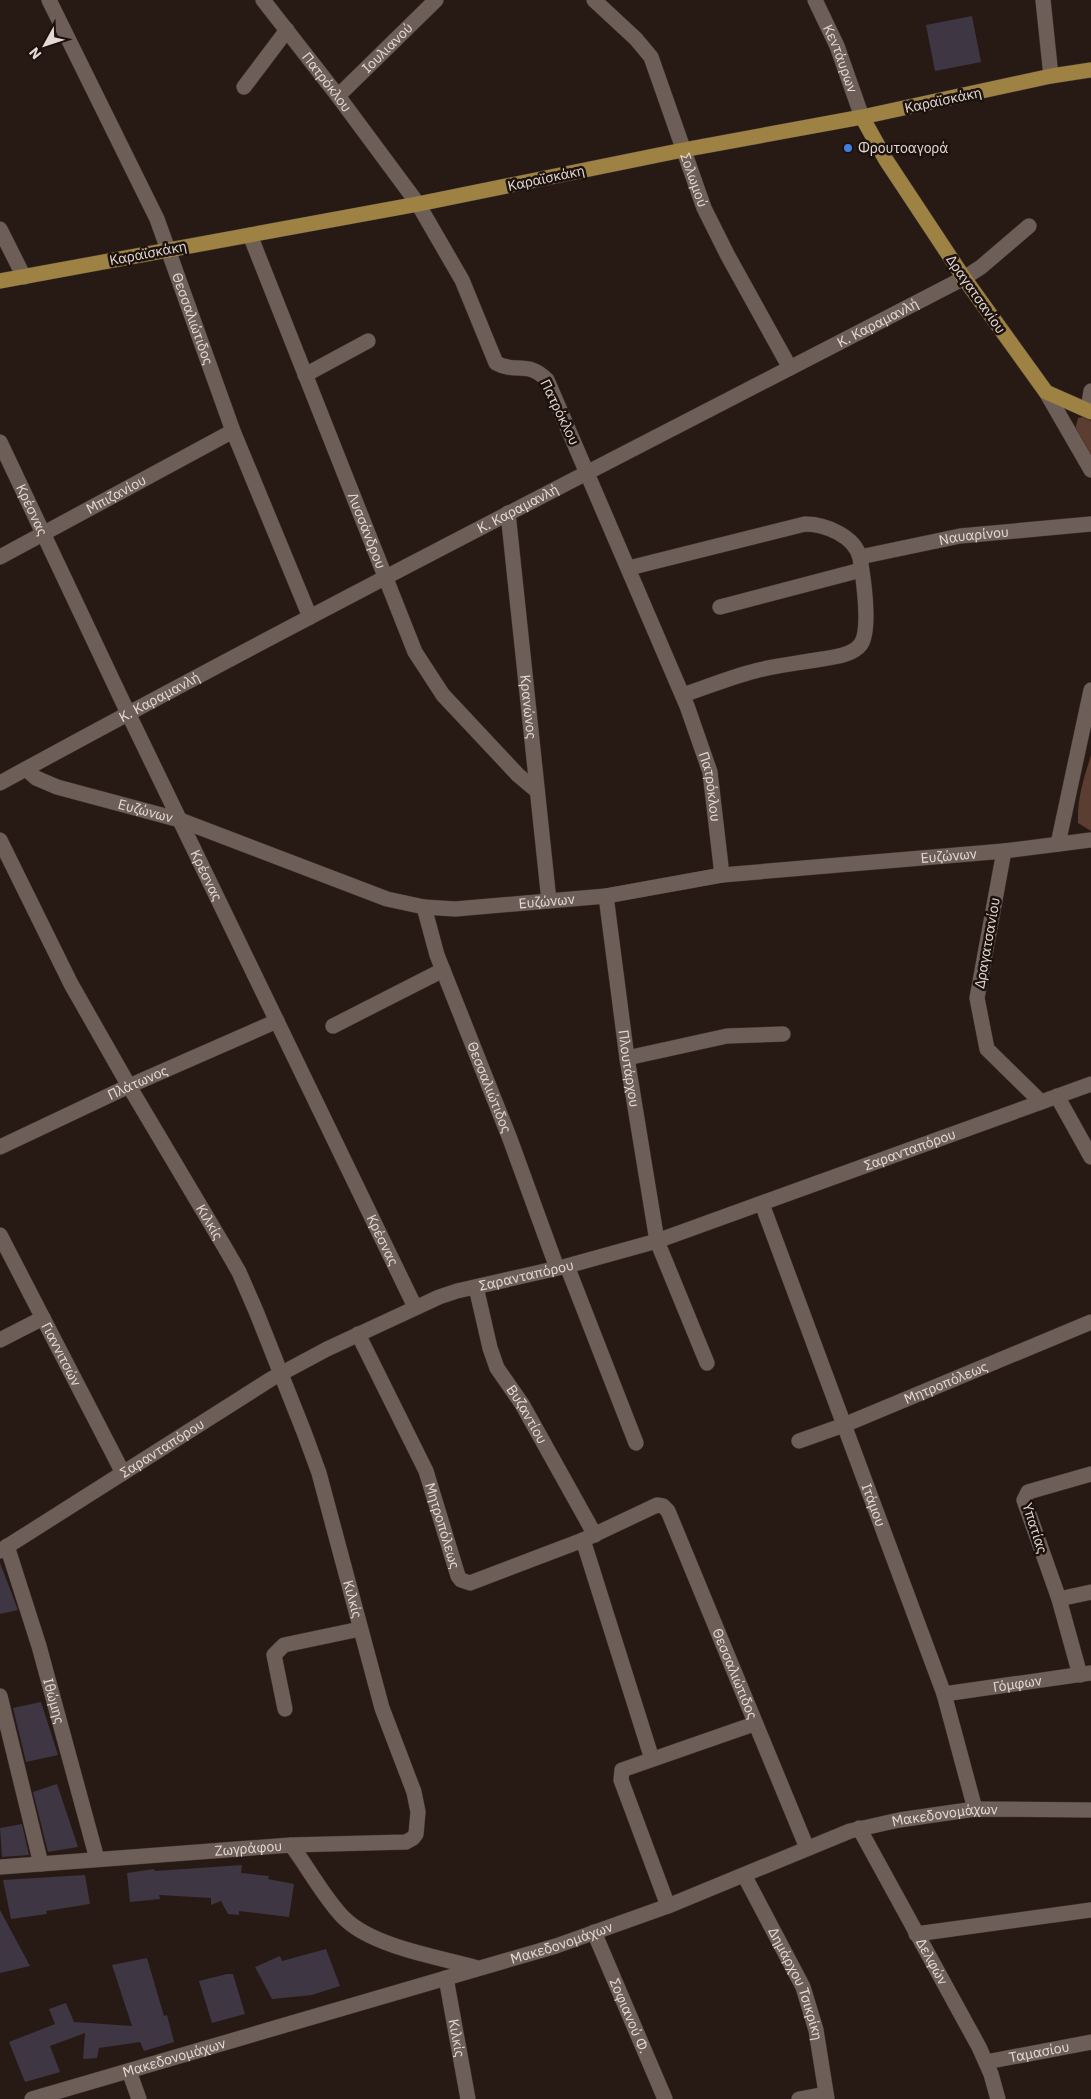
<svg xmlns="http://www.w3.org/2000/svg" width="1091" height="2099" viewBox="0 0 1091 2099" font-family="'IBM Plex Sans',sans-serif">
  <rect width="100%" height="100%" fill="#271a15"/>
  <path fill="#5b3d31" d="M1083,417L1091,421V457L1075,430L1078,418Z
    M1091,755V831L1078,823C1077,798 1084,778 1091,755Z"/>
  <path fill="#3e3643" d="M972,16L981,62L935,71L926,25Z
    M0,1563L18,1610L0,1614Z
    M41,1702L58,1755L26,1762L13,1708Z
    M57,1784L78,1847L48,1852L33,1792Z
    M22,1824L29,1855L2,1857L0,1828Z
    M242,1865L241,1873L269,1876L268,1879L294,1884L289,1917L239,1911V1915L228,1914L221,1901L211,1905V1898L159,1895L160,1899L130,1902L127,1873L154,1869L155,1871Z
    M85,1875L90,1904L46,1911L47,1914L11,1919L3,1880Z
    M0,1910L30,1966L0,1973Z
    M326,1949L340,1986L312,1995L272,1999L255,1967L280,1956L282,1961Z
    M147,1958L164,2016L167,2015L174,2042L144,2051L140,2042L99,2048L97,2058L83,2059L85,2033L50,2046L60,2072L25,2082L9,2042L55,2024L49,2009L66,2003L74,2022L132,2026L112,1965Z
    M227,1974H233L245,2014L212,2023L199,1981Z"/>
  <g fill="none" stroke-linecap="round" stroke-linejoin="round">
    <defs>
      <g id="minor">
        <path id="s1" d="M49,0L157,219L233,431L310,617"/>
        <path id="s2" d="M263,0L338,96L418,204L462,280L496,363C516,374 528,360 547,380L687,706L710,772L722,875"/>
        <path id="s3" d="M594,0L636,39L651,57L704,208L728,256L790,368"/>
        <path id="s4" d="M815,0L837,46L862,117"/>
        <path d="M1043,0L1051,76"/>
        <path d="M244,87L287,30"/>
        <path id="s5" d="M338,96L436,0"/>
        <path d="M0,229L24,277"/>
        <path id="s6" d="M250,235L415,652L443,695L518,775L537,791"/>
        <path d="M305,375L368,341"/>
        <path d="M1046,392L1091,470"/>
        <path d="M1088,410L1091,391"/>
        <path id="s7" d="M0,442L128,713L415,1307"/>
        <path id="s8" d="M508,513L549,901"/>
        <path id="s9" d="M0,557L233,431"/>
        <path id="s10" d="M860,557L960,536L1091,524"/>
        <path d="M629,568L805,524C825,524 855,536 860,558C863,576 871,629 861,644C853,655 835,657 822,659C800,663 777,665 755,671C731,677 707,687 683,695"/>
        <path d="M720,607L861,570"/>
        <path id="s11" d="M26,769L36,778L57,787L180,820L387,899L424,907L455,909L606,896L722,875L1004,851L1091,840"/>
        <path id="s12" d="M0,783C318,609 642,445 964,278L981,267L1029,226"/>
        <path id="s13" d="M0,840L71,984L129,1086L224,1246L239,1272L256,1311L304,1432L319,1473L382,1708L414,1792L418,1812L416,1834L413,1838L406,1842L291,1845"/>
        <path d="M1058,844L1091,690"/>
        <path d="M1004,851L977,998L987,1049L1041,1102"/>
        <path id="s14" d="M606,896L627,1058L657,1241L707,1363"/>
        <path id="s15" d="M424,907L437,955L510,1139L557,1268"/>
        <path d="M333,1026L443,970"/>
        <path d="M627,1058L727,1036L783,1034"/>
        <path d="M1057,1096L1091,1157"/>
        <path id="s16" d="M0,1147L129,1086L277,1021"/>
        <path id="s17" d="M762,1204L944,1694L975,1809"/>
        <path id="s18" d="M0,1235L123,1473"/>
        <path d="M567,1266L636,1443"/>
        <path id="s19" d="M476,1287L490,1348L497,1368L522,1404L595,1535"/>
        <path id="s20" d="M358,1334L426,1471L458,1576L461,1580L470,1583L583,1540L657,1505L663,1506L668,1511L807,1848"/>
        <path d="M0,1340L43,1318"/>
        <path id="s21" d="M799,1441L844,1425L1091,1322"/>
        <path d="M583,1540L652,1759"/>
        <path id="s22" d="M7,1546L39,1646L97,1859"/>
        <path id="s23" d="M0,1551L271,1379L327,1349L439,1297L457,1291L567,1266L657,1241L1091,1084"/>
        <path d="M1059,1599L1091,1592"/>
        <path d="M1080,1675L1059,1599L1024,1500L1028,1492L1091,1474"/>
        <path id="s24" d="M944,1694L1091,1673"/>
        <path d="M0,1696L41,1864"/>
        <path d="M285,1709L274,1655L284,1645L360,1629"/>
        <path id="s25" d="M859,1828L979,2047L991,2074L998,2099"/>
        <path id="s26" d="M0,1867L291,1845C308,1867 326,1901 345,1919C374,1947 439,1957 477,1968"/>
        <path id="s27" d="M744,1875L803,1987L816,2030L827,2099"/>
        <path d="M668,1906L621,1780L622,1770L754,1724"/>
        <path id="s28" d="M594,1932L665,2099"/>
        <path d="M916,1934L1091,1910"/>
        <path id="s29" d="M446,1978L468,2099"/>
        <path id="s30" d="M986,2062L1091,2042"/>
        <path d="M129,2071L139,2099"/>
        <path id="s31" d="M32,2099L556,1946L668,1906L850,1831L899,1820L975,1809L1091,1810"/>
        <path d="M799,2099L826,2094"/>
      </g>
      <path id="major" d="M862,117L886,160L964,278L1046,392L1091,412
        M0,281L418,204L683,150L862,117L1051,76L1091,70"/>
    </defs>
    <use href="#minor" stroke="#3e3431" stroke-width="16"/>
    <use href="#major" stroke="#3e3431" stroke-width="16"/>
    <use href="#minor" stroke="#6e5e58" stroke-width="15"/>
    <use href="#major" stroke="#9d8243" stroke-width="15"/>
  </g>
  <circle fill="#3f7fe0" stroke="#1d110c" stroke-width="2" cx="848" cy="148" r="5"/>
  <g text-anchor="middle" stroke-width="5" stroke-linejoin="round" paint-order="stroke">
    <g font-size="14" fill="#e3dad6" stroke="#1d110c">
      <text dy="5" stroke="none"><textPath href="#s5" startOffset="69">Ιουλιανού</textPath></text>
      <text dy="5" stroke="none"><textPath href="#s4" startOffset="64">Κεντάυρων</textPath></text>
      <text dy="5" stroke="none"><textPath href="#s2" startOffset="104">Πατρόκλου</textPath></text>
      <text transform="translate(943 100) rotate(-12)" y="5">Καραϊσκάκη</text>
      <text transform="translate(546 178) rotate(-12)" y="5">Καραϊσκάκη</text>
      <text dy="5" stroke="none"><textPath href="#s3" startOffset="211">Σολωμού</textPath></text>
      <text transform="translate(148 253) rotate(-11)" y="5">Καραϊσκάκη</text>
      <text transform="translate(976 294) rotate(55)" y="5">Δραγατσανίου</text>
      <text dy="5" stroke="none"><textPath href="#s1" startOffset="350">Θεσσαλιώτιδος</textPath></text>
      <text dy="5" stroke="none"><textPath href="#s12" startOffset="991">Κ. Καραμανλή</textPath></text>
      <text transform="translate(560 412) rotate(64)" y="5">Πατρόκλου</text>
      <text dy="5" stroke="none"><textPath href="#s9" startOffset="132">Μπιζανίου</textPath></text>
      <text dy="5" stroke="none"><textPath href="#s12" startOffset="586">Κ. Καραμανλή</textPath></text>
      <text dy="5" stroke="none"><textPath href="#s7" startOffset="75">Κρέσνας</textPath></text>
      <text dy="5" stroke="none"><textPath href="#s6" startOffset="318">Λυσσάνδρου</textPath></text>
      <text dy="5" stroke="none"><textPath href="#s10" startOffset="116">Ναυαρίνου</textPath></text>
      <text dy="5" stroke="none"><textPath href="#s12" startOffset="181">Κ. Καραμανλή</textPath></text>
      <text dy="5" stroke="none"><textPath href="#s8" startOffset="195">Κρανώνος</textPath></text>
      <text dy="5" stroke="none"><textPath href="#s2" startOffset="928">Πατρόκλου</textPath></text>
      <text dy="5" stroke="none"><textPath href="#s11" startOffset="128">Ευζώνων</textPath></text>
      <text dy="5" stroke="none"><textPath href="#s11" startOffset="951">Ευζώνων</textPath></text>
      <text dy="5" stroke="none"><textPath href="#s7" startOffset="480">Κρέσνας</textPath></text>
      <text dy="5" stroke="none"><textPath href="#s11" startOffset="546">Ευζώνων</textPath></text>
      <text transform="translate(987 943) rotate(-80)" y="5">Δραγατσανίου</text>
      <text dy="5" stroke="none"><textPath href="#s14" startOffset="174">Πλουτάρχου</textPath></text>
      <text dy="5" stroke="none"><textPath href="#s16" startOffset="152">Πλάτωνος</textPath></text>
      <text dy="5" stroke="none"><textPath href="#s15" startOffset="192">Θεσσαλιώτιδος</textPath></text>
      <text dy="5" stroke="none"><textPath href="#s23" startOffset="1002">Σαρανταπόρου</textPath></text>
      <text dy="5" stroke="none"><textPath href="#s13" startOffset="436">Κιλκίς</textPath></text>
      <text dy="5" stroke="none"><textPath href="#s7" startOffset="885">Κρέσνας</textPath></text>
      <text dy="5" stroke="none"><textPath href="#s23" startOffset="598">Σαρανταπόρου</textPath></text>
      <text dy="5" stroke="none"><textPath href="#s18" startOffset="134">Γιαννιτσών</textPath></text>
      <text dy="5" stroke="none"><textPath href="#s21" startOffset="158">Μητροπόλεως</textPath></text>
      <text dy="5" stroke="none"><textPath href="#s19" startOffset="139">Βυζαντίου</textPath></text>
      <text dy="5" stroke="none"><textPath href="#s23" startOffset="192">Σαρανταπόρου</textPath></text>
      <text dy="5" stroke="none"><textPath href="#s17" startOffset="321">Ιτάμου</textPath></text>
      <text dy="5" stroke="none"><textPath href="#s20" startOffset="210">Μητροπόλεως</textPath></text>
      <text transform="translate(1035 1528) rotate(72)" y="5">Υπατίας</text>
      <text dy="5" stroke="none"><textPath href="#s13" startOffset="841">Κιλκίς</textPath></text>
      <text dy="5" stroke="none"><textPath href="#s20" startOffset="669">Θεσσαλιώτιδος</textPath></text>
      <text dy="5" stroke="none"><textPath href="#s24" startOffset="74">Γόμφων</textPath></text>
      <text dy="5" stroke="none"><textPath href="#s22" startOffset="162">Ιθώμης</textPath></text>
      <text dy="5" stroke="none"><textPath href="#s31" startOffset="958">Μακεδονομάχων</textPath></text>
      <text dy="5" stroke="none"><textPath href="#s26" startOffset="249">Ζωγράφου</textPath></text>
      <text dy="5" stroke="none"><textPath href="#s31" startOffset="552">Μακεδονομάχων</textPath></text>
      <text dy="5" stroke="none"><textPath href="#s25" startOffset="152">Δελφών</textPath></text>
      <text dy="5" stroke="none"><textPath href="#s27" startOffset="121">Δημάρχου Τσικρίκη</textPath></text>
      <text dy="5" stroke="none"><textPath href="#s28" startOffset="91">Σοφιανού Φ.</textPath></text>
      <text dy="5" stroke="none"><textPath href="#s29" startOffset="61">Κιλκίς</textPath></text>
      <text dy="5" stroke="none"><textPath href="#s30" startOffset="54">Ταμασίου</textPath></text>
      <text dy="5" stroke="none"><textPath href="#s31" startOffset="148">Μακεδονομάχων</textPath></text>
    </g>
    <g font-size="14" fill="#e3dad6" stroke="#1d110c" text-anchor="start">
      <text x="858" y="153">Φρουτοαγορά</text>
    </g>
  </g>
  <g transform="translate(45 45) rotate(230)" stroke="#1d110c" stroke-width="4" paint-order="stroke">
  <path d="M0-4L9 19L0 12L-9 19Z" fill="#e3dad6"/>
  <text y="-8" font-size="14" font-weight="bold" text-anchor="middle" fill="#e3dad6">N</text>
  </g>
</svg>
